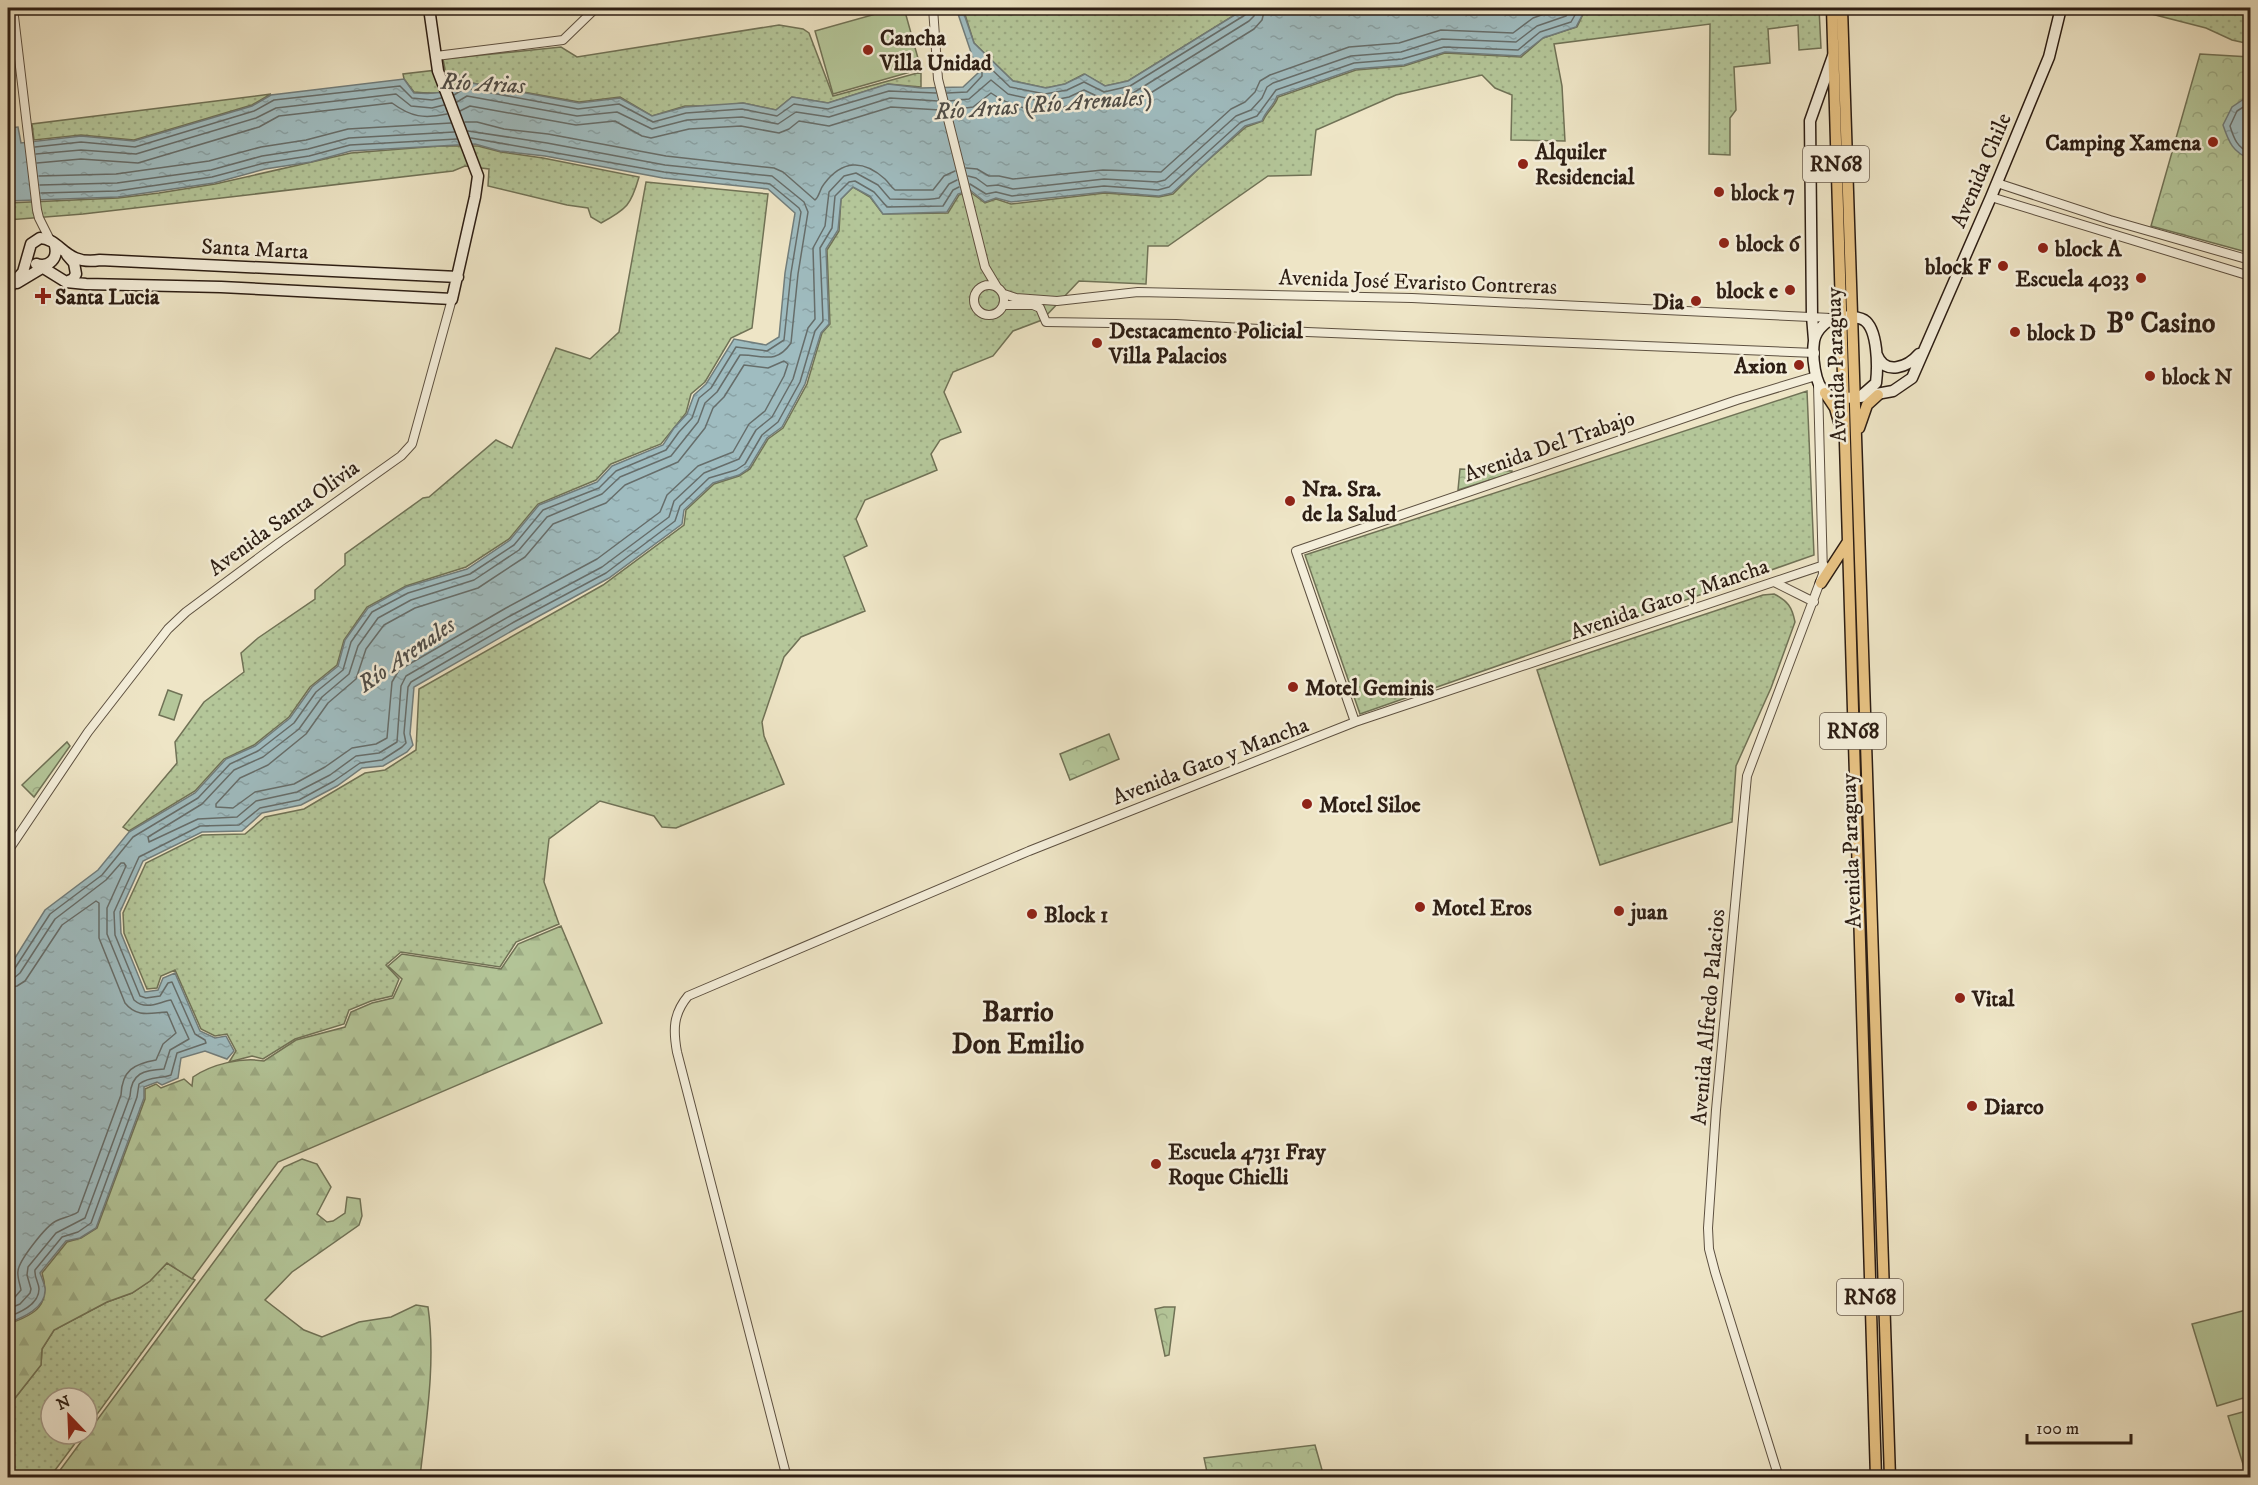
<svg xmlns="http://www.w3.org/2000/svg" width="2258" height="1485" viewBox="0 0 2258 1485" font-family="'IM FELL DW Pica',serif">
  <defs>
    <pattern id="grass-dots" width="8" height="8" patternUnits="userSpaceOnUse" patternTransform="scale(1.5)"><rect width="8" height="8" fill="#b4c699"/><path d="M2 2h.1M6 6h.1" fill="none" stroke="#9baa83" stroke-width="1.8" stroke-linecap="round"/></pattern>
    <pattern id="forest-firs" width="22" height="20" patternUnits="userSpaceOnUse" patternTransform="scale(1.5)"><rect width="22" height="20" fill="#b4c699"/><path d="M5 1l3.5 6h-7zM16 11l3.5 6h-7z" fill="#9baa83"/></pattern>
    <pattern id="park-crowns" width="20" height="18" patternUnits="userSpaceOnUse" patternTransform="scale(1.5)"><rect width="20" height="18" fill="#b4c699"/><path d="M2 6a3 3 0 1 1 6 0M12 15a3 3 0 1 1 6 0" fill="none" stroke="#9baa83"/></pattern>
    <pattern id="water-ripples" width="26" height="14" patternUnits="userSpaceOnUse" patternTransform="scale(1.5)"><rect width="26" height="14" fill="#9fbcc0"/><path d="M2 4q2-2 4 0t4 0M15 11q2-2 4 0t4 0" fill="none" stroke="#89a1a4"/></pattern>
  </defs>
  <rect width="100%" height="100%" fill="#eee5c6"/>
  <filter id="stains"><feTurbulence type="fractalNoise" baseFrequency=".00333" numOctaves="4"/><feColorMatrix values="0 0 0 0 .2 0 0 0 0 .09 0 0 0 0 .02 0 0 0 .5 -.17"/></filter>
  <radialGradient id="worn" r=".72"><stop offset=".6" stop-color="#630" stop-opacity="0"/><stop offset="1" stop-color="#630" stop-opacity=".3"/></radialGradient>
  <path fill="url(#grass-dots)" stroke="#707256" stroke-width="1.5" d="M963,8H1246L1128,81L1105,86L1084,74L1065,84L1046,88L1013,81L974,43Z
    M1586,8H1819L1821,48L1799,50L1798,25L1768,29L1770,63L1734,67L1736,110L1730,118V155L1709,154L1710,24L1554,44L1562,86L1565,141L1511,140L1512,95L1495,88L1482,75L1396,95L1316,130L1311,175L1268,176L1168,246H1148L1146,284L1079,281L1042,320L1013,331L993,356L953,372L944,392L961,432L940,440L931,454L937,470L865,500L856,519L867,546L844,557L865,611L801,637L784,657L762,722L764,736L784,784L676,828L662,827L654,816L600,801L549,839L544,882L559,924L516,942L500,967L401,952L386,965L399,979L392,996L371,1001L349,1010L344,1024L295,1039L263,1059L252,1056L229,1062L236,1051L227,1034L215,1036L201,1029L175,970L161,976L157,988L147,989L124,933L123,913L146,863L202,835L245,834L265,817L304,809L365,773L385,770L416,750L419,689L603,585L684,525L686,510L714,484L739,476L750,469L768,439L783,428L807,384L822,333L830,324L827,250L839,231L841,199L853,187L870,197L883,214L948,213L959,195L969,191L985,203L996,199L1011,204L1105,193L1159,197L1173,194L1199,168L1246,127L1263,121C1267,111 1275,107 1278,97L1356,70L1404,66L1445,53L1521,57L1543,38L1577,27Z
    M2128,8H2250V44L2232,40L2206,28Z
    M779,25L803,29L809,33L833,96L921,72V87L888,84L828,103L792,97L776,110L743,103L718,106H685L652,116L620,97L579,102L461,81C449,95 432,94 414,92L404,79L403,74L445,69L443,59L561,47L577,57Z
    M271,94L252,105L134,140L81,135L34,140L32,124Z
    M439,146H478L501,152L543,158L639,177C631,205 627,209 601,223L591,217L588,208L567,205L488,186L489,169L465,166L453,171L83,214L8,220V203L118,198L159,193L215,184L351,153Z
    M646,182L768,194L752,328L731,338L705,382L691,394L686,413L661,444L611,464L596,480L538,504L509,539L466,567L406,586L367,607L344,640L337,665L310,687L289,717L254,745L224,759L195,791L129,831L123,827L177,763L175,742L204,702L244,672L241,653L258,638L315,599V590L345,565V554L423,498L429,497L496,440L512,448L556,348L590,359L619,332Z
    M1807,391L1814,555L1360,714L1305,555Z
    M1774,594C1788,601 1792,607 1795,622L1771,688L1736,766L1732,822L1600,865L1537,670L1763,595Z
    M167,1263L195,1280L87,1428V1398H51V1434H82L50,1477L8,1478V1407L41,1365L42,1349L54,1330L107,1302L132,1293L150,1281Z"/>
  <path fill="url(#forest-firs)" stroke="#707256" stroke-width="1.5" d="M561,926L602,1023L278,1162L192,1279L167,1263L150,1281L132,1293L107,1302L54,1330L42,1349L41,1365L8,1407V1324C35,1315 52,1305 42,1273L67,1242L81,1238L97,1228L145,1099V1089L156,1084L161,1088L184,1079L192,1086L193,1077C212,1064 242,1057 264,1061L296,1040L345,1027L351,1012L372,1003L393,998L402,979L388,966L402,954L501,969L518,944Z
    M302,1159L317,1164L331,1187L317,1214L327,1222L333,1221L345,1213L347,1197L360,1199L362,1216L359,1225L292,1272L265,1300L304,1330L322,1337L359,1322L391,1317L416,1305L428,1307C436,1363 426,1422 420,1477H55L284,1167Z"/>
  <path fill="url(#park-crowns)" stroke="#707256" stroke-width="1.5" d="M2200,54L2250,57V253L2151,226Z
    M1460,469L1512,471V473L1458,490Z
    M1109,734L1119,759L1070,780L1060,754Z
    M67,742L70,746L34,797L22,785Z
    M1164,1307H1175L1169,1355L1165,1356L1155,1309Z
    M1315,1445L1324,1477H1208L1204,1458Z"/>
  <path fill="#b4c699" stroke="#707256" stroke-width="1.5" d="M897,8H904L921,69L833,94L815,31Z
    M168,690L182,695L174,720L159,715Z
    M2250,1309V1396L2217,1406L2192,1324Z
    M2250,1410V1477H2247L2228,1416Z"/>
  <path fill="url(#water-ripples)" stroke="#717d7b" stroke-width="1.5" d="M956,8H962L974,43L1013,81L1046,88L1065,84L1085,74L1105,86L1128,81L1246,8H1586L1576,27L1543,38L1520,56L1445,52L1404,65L1355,69L1277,96C1274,106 1266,110 1262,121L1245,126L1172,193L1159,196L1105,192L1011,202L996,198L985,202L970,190L958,194L947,212L883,214L870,196L853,187L841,199L838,230L826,249L829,324L821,333L805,384L782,427L767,438L749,468L739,475L713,483L684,510L682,524L609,578L517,628L414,687L410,734L413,745L407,752L383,766L362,768L337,786L301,805L262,813L242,831L202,832L143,861L120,912L121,933L145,992L158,990L163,978L175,973L200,1031L215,1038L226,1036L234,1051L227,1059L205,1051L181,1058L178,1078L162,1085L157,1082L144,1087V1098L96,1228L80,1238L66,1241L40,1273C42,1278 44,1283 45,1288C47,1308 22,1318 8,1323V969L45,910L98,870L129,832L195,793L226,759L255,746L290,718L312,687L338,666L345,640L368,608L406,587L467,569L510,540L539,505L597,482L612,466L663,445L674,428L687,414L694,395L706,384L734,339L766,345L779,337L785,273L795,213L768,189L663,178L545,156L500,151L475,144L351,151L311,162L265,169L214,183L118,197L8,201V128L18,127L21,143L81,136L134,141L252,106L271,95L404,79L414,93C432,94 449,95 461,81L579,103L620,98L652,116L685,107L743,103L776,110L792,97L828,103L888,84L921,88L963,87L978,73Z
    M2247,97H2250V159C2233,152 2229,143 2223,125L2232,107Z"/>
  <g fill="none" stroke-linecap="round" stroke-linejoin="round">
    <path stroke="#666d6a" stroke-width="1.5" d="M947,93L967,92L982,76V65L985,63L1010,87L1045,94L1067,90L1084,82L1104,92L1130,86L1245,15L1248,8
      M454,95L465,88L578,109L619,104L653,122L686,113L742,109L777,116L794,104L828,109L889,91L936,93
      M949,101L969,99L991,80L1008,94L1044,102L1069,97L1084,90L1103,99L1133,93L1249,21L1254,16L1256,8
      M457,102L467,96L577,116L617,112L652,129L687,120L742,117L778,124L796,112L829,117L890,98L938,101
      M2250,103L2237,111L2230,126C2234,139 2237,147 2250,153
      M951,110L973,107L991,93C1020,113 1051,115 1083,100L1105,108L1136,102L1254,29L1262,20L1265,8
      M460,111L470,106L576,125L615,121L642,136L651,138L689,129L741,126L779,133L789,129L799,121L829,126L891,107L940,110
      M465,122H477L504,129L548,134L666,156L774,168L783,172L815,200C820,196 819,190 824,184C842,160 863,159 885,179C889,183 891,187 895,190H933L944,176L955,171
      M468,131L547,143L665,165L772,176L804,202L808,212L798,274L791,343C775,366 761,354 740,355L717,392L705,403L698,422L671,456L620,477L602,494L547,517L519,550L474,580L411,600L378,618L358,646L349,674L322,697L299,729L263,757L234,770L202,804L148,837L149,842L198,819L237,817L256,801L297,792L330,775L356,756L379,753L397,742L401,686L406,676L510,616L602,567L669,517L674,501L704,473L739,459L756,430L772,417L793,379L808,328L815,319L813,248L825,226L829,192L844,176L856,173L878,185L890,199C906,199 923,201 939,198L949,184L957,180
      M35,147L81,142L135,147L254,111L274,100L400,86L412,98L432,100L441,98
      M36,154L81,150L136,154L256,118L276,108L396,94L411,106L432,108L444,105
      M37,163L81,159L138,163L259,127L279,116L392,103C411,117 424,119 447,114
      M966,168L977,169L989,176H999L1013,179L1103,170L1161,172L1231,109L1245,102L1255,92L1260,81L1270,75L1349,47L1399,43L1441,30L1513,33L1533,18L1561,8
      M39,176L116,174L209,161L261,147L306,140L348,129L451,123
      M968,176L976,178L987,186L998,185L1013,189L1104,179L1157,182L1165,180L1236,116L1251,110L1262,98L1267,87L1273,83L1351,56L1401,52L1442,39L1516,42L1537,26L1566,16L1571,8
      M970,184L986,194L996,192L1012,196L1104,186L1158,190L1169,187L1241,122L1257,116L1276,90L1354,63L1402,59L1444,47L1518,50L1540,32L1571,22L1579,8
      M40,185L117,183L211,170L262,156L308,149L349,138L454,132
      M41,193L117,191L158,185L212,177L264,163L309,156L350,145L457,139
      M784,361L788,364L784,376L765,411L749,424L733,452L698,466L667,495L660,512L597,559L506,608L399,670L392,682L387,738L376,744L352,748L325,767L294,784L255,792L233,808L216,807V804L240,778L268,765L306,734L328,703L356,679L366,649L384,625L415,608L478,588L525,557L553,524L606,503L625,485L678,462L705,428L713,408L724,397L744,365L768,368Z
      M8,971L15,968L50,914L102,875L133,837L198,798L230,764L258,751L294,723L316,692L343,670L351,642L372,612L408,593L470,574L514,545L543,510L599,488L616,471L666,450L679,432L692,418L699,398L711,388L736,347L767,351L784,340L791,273L801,212L799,208L770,184L664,172L471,138
      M8,979L14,978L20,973L55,919L106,880L121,863H124L126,866L107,908V934L134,1000C146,1011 159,1002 171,1000L189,1039L170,1050L164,1069C144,1070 131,1073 130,1096L85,1218L56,1233L28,1267L27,1275L31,1289L30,1293L20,1304L8,1309
      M8,988L17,986L25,981L62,925L96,901L99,903V938L125,1003C137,1018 150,1013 167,1012L176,1033L163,1044L156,1060C134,1064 122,1070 121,1095L78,1212C71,1217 63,1217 56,1221C46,1226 19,1260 18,1271C17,1277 20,1284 21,1290L15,1297L8,1299
      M8,1317C19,1313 39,1305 39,1289C39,1283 34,1277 35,1270L62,1237L78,1232L91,1223L137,1097L139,1084C150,1076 160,1079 171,1075L177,1053L206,1043L205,1040L195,1034L172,982L168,983L160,996L146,998L140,996L115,935L114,912L139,857L200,826L239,825L260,808L299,800L334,781L360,763L382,760L402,747L406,743L404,733L408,687L411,682L514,622L606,573L675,521L680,506L709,478L736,470L745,464L762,435L778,422L800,382L815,331L823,321L820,248L832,228L835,196L849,182L855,181L874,192L887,207L943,206L953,190L959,187"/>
    <defs>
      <path id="tertiary" d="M13,8L37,210L39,218L50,240
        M933,8L938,79L985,267L997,287
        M436,56L563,40L596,8
        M1997,183L2110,220L2250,260
        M1991,197L2250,276
        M974 300a15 15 0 1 1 30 0a15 15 0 1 1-30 0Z
        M1004,294L1016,298L1057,301L1138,292L1412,298L1831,318
        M1004,305H1033L1040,308L1046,322L1176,324L1307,332L1815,353
        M1774,582L1814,602
        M1355,722L1296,551L1737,400L1816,376
        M8,851L88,732L168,629L186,612L280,542L401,456L412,444L452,299
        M787,1478L677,1052C673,1030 673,1014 688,996L1029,851L1355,722L1824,565
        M1779,1478L1715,1272L1709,1249L1708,1228L1716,1110L1747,776L1823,574L1818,385"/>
      <path id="secondary" d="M36,264C50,268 58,258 55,246
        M37,264L66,282L86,284L221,287L452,299L475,197L478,176L438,71L429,8
        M66,282L73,279L76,274L74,263L67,255
        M17,283L47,265
        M8,289L23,272L31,244L40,238C62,239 64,266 100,260L458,277
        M1840,316C1848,317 1857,316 1864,320C1878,329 1878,367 1876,383L1860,397C1850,398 1836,399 1827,394C1814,386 1812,355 1814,341C1816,329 1829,318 1840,316Z
        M1814,340L1812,316L1810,121L1833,56
        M1877,355C1885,376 1908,367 1919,354
        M1860,397L1893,391L1912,378L1991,197L2049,57L2061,8"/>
      <path id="primary" d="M1832,8L1876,1478
        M1842,8L1890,1478
        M1825,393L1835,408L1839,422
        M1859,428L1867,405L1878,395
        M1821,583L1847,543"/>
    </defs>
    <use href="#tertiary" stroke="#5d5040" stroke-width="10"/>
    <use href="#secondary" stroke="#2d1e14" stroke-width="13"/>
    <use href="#primary" stroke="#2d1e14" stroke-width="13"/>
    <use href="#tertiary" stroke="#f4eeda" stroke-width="8"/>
    <use href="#secondary" stroke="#f4eeda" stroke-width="10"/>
    <use href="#primary" stroke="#e7c283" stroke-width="10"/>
  </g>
  <g fill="#8f2418" stroke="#f4eeda" stroke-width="2">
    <circle cx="868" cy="50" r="6"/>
    <circle cx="2213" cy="142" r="6"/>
    <circle cx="1523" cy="164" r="6"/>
    <circle cx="1719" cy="192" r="6"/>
    <circle cx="1724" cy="243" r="6"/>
    <circle cx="2043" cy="248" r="6"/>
    <circle cx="2003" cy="266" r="6"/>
    <circle cx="2141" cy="278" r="6"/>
    <circle cx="1790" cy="290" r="6"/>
    <path d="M40 287h6v6h6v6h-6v6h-6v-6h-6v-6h6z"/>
    <circle cx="1696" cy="301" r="6"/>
    <circle cx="2015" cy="332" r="6"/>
    <circle cx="1097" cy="343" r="6"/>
    <circle cx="1799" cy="365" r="6"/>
    <circle cx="2150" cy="376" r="6"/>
    <circle cx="1290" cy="501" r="6"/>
    <circle cx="1293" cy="687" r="6"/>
    <circle cx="1307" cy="804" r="6"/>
    <circle cx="1420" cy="907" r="6"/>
    <circle cx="1619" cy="911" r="6"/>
    <circle cx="1032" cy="914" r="6"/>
    <circle cx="1960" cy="998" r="6"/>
    <circle cx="1972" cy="1106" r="6"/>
    <circle cx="1156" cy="1164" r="6"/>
  </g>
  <g text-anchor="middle" stroke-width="5" stroke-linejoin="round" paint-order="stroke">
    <g fill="#f4eeda" stroke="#695c4f" stroke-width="1.5">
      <rect x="1803" y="146" width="66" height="36" rx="4.5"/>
      <rect x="1820" y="713" width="66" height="36" rx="4.5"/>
      <rect x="1837" y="1279" width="66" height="36" rx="4.5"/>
    </g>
    <g font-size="21" font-weight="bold" fill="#2d1e14">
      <text x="1836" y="171">RN68</text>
      <text x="1853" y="738">RN68</text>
      <text x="1870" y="1304">RN68</text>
    </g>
    <g font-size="22" font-weight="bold" fill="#2d1e14" stroke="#f4eeda" text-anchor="start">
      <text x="880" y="45">Cancha<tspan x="880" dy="25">Villa Unidad</tspan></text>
      <text x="2201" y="150" text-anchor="end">Camping Xamena</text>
      <text x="1535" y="159">Alquiler<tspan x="1535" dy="25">Residencial</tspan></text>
      <text x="1731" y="200">block 7</text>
      <text x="1736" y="251">block 6</text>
      <text x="2055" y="256">block A</text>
      <text x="1991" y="274" text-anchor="end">block F</text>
      <text x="2129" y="286" text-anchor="end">Escuela 4033</text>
      <text x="1778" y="298" text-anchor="end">block e</text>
      <text x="55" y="304">Santa Lucia</text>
      <text x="1684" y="309" text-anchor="end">Dia</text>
      <text x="1109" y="338">Destacamento Policial<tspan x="1109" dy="25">Villa Palacios</tspan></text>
      <text x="2027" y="340">block D</text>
      <text x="1787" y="373" text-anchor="end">Axion</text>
      <text x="2162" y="384">block N</text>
      <text x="1302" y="496">Nra. Sra.<tspan x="1302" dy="25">de la Salud</tspan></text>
      <text x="1305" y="695">Motel Geminis</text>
      <text x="1319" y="812">Motel Siloe</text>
      <text x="1432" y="915">Motel Eros</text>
      <text x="1631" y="919">juan</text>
      <text x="1044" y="922">Block 1</text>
      <text x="1972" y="1006">Vital</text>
      <text x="1984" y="1114">Diarco</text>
      <text x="1168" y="1159">Escuela 4731 Fray<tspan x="1168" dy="25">Roque Chielli</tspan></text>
    </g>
    <g font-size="22" fill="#2d1e14" stroke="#f4eeda">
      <text transform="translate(1980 170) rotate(-67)" y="8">Avenida Chile</text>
      <text transform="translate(255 248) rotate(3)" y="8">Santa Marta</text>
      <text transform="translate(1418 281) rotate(2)" y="8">Avenida José Evaristo Contreras</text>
      <text transform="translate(1835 365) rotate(-92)" y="8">Avenida Paraguay</text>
      <text transform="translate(1549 445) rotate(-19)" y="8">Avenida Del Trabajo</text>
      <text transform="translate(283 517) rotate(-36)" y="8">Avenida Santa Olivia</text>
      <text transform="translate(1669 598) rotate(-19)" y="8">Avenida Gato y Mancha</text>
      <text transform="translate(1210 760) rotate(-21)" y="8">Avenida Gato y Mancha</text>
      <text transform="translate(1850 851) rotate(-92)" y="8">Avenida Paraguay</text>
      <text transform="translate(1707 1017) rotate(-85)" y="8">Avenida Alfredo Palacios</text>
    </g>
    <g font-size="24" font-style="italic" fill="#4f4d48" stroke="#f4eeda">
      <text transform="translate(483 83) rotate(3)" y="8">Río Arias</text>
      <text transform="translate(1043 104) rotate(-4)" y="8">Río Arias (Río Arenales)</text>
      <text transform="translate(406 654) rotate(-35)" y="8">Río Arenales</text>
    </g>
    <g font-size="28" font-weight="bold" fill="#2d1e14" stroke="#f4eeda">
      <text x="2161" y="332">Bº Casino</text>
      <text x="1018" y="1021">Barrio<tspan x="1018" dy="32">Don Emilio</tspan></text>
    </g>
  </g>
  <rect width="2258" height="1485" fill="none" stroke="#eee5c6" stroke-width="30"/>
  <rect x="9" y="9" width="2240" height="1467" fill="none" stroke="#2d1e14" stroke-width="3"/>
  <rect x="15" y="15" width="2228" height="1455" fill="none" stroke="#2d1e14" stroke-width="1.5"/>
  <g transform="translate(69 1416) rotate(337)"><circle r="28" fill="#f4eeda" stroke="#a49b8b" stroke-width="1.5"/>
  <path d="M0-4.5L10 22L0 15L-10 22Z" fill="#8f2418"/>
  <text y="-9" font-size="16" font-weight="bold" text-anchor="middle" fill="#2d1e14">N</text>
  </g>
  <path d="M2027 1434v9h104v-9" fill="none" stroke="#2d1e14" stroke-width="3"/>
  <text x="2036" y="1434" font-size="18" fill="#2d1e14" stroke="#f4eeda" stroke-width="4.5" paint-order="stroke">100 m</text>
  <rect width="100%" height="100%" filter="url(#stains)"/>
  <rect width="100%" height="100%" fill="url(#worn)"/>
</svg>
